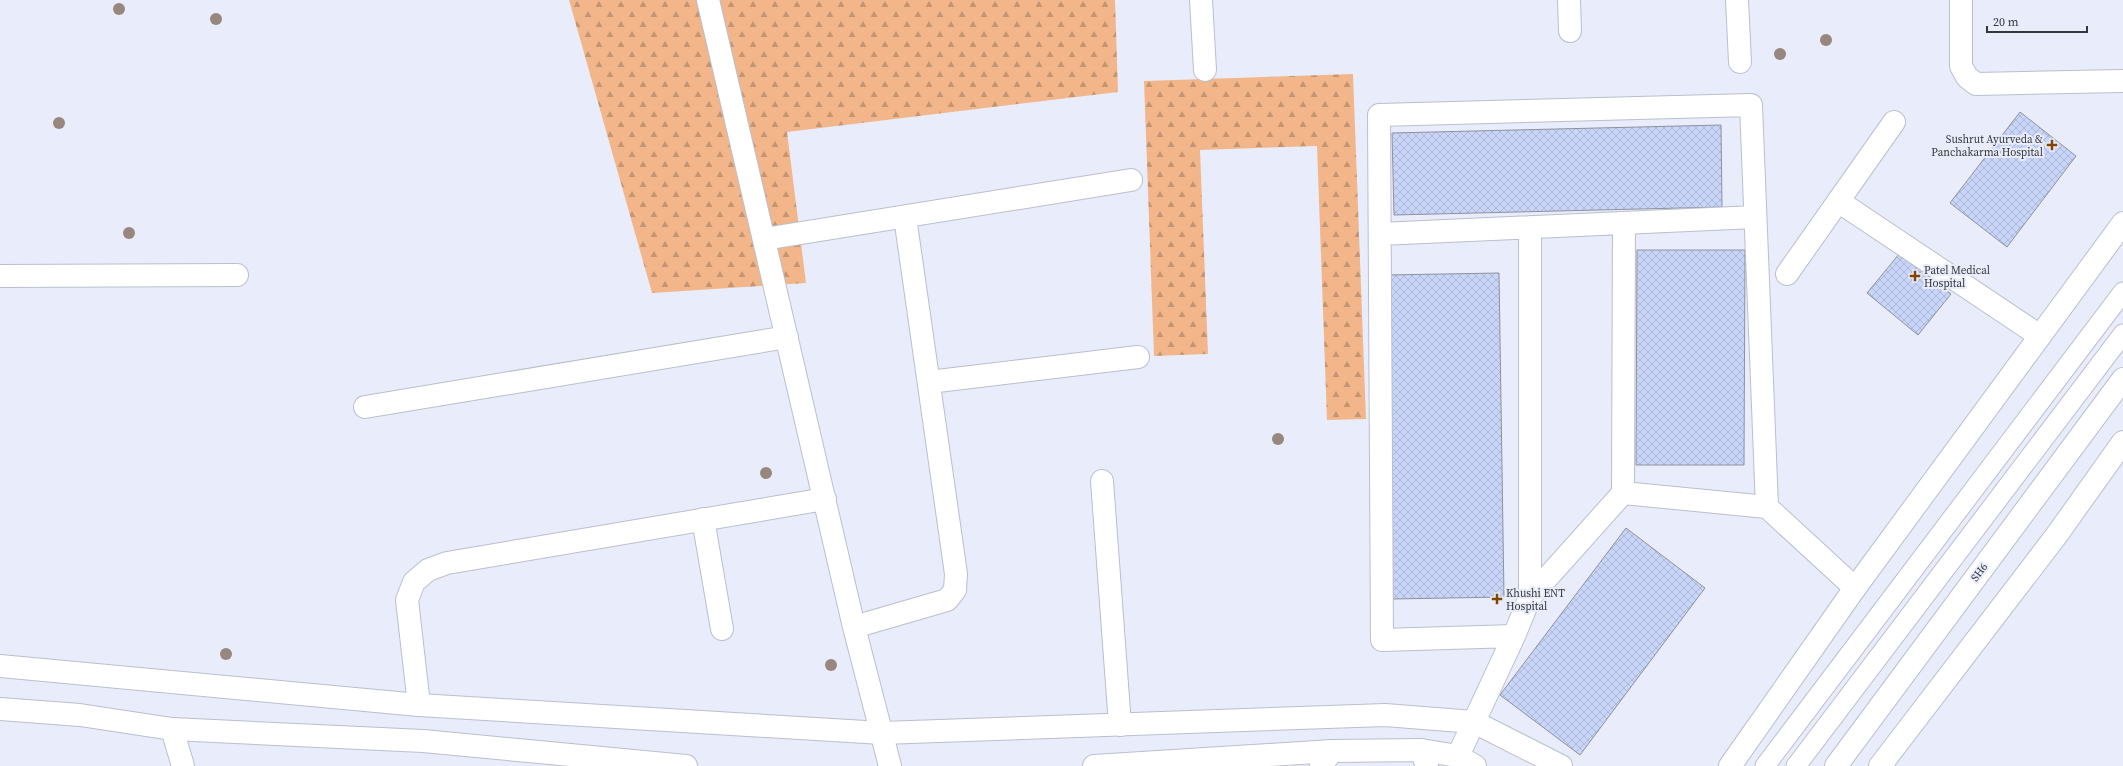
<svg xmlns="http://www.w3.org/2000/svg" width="2123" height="766" viewBox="0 0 2123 766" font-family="'Source Serif 4',serif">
  <defs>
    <pattern id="forest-firs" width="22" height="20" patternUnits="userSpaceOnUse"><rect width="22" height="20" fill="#f2b68a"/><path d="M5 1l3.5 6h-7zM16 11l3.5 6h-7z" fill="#c59572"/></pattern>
    <pattern id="building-cross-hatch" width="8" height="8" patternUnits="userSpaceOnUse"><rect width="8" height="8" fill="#c9d5f8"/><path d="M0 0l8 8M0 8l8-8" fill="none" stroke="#adb7d6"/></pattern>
  </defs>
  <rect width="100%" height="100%" fill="#e9edfb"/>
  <path fill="url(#forest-firs)" d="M569,0H1115L1118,92L787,132L806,283L652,293Z
    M1353,74L1366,419L1327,420L1317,146L1200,150L1208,354L1154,356L1144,81Z"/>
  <path fill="url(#building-cross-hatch)" stroke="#8e929e" d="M2020,112L2076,156L2007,247L1950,203Z
    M1721,125L1722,207L1394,215L1392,133Z
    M1637,250H1745L1744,465H1636Z
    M1900,253L1951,294L1918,335L1867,293Z
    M1499,273L1504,597L1392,599L1387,275Z
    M1626,528L1705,588L1580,755L1500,695Z"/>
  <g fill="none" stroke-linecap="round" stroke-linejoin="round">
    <defs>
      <path id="lane" d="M1765,766L2123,292
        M1796,766L2123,334"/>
      <path id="street" d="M708,0L854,627L890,766
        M1201,0L1205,70
        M1569,0L1570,31
        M1737,0L1740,62
        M1961,0V66L1967,77L1976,84L2123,81
        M1838,201L2040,336
        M1530,227V597
        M1380,234L1755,217
        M764,239L1131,180
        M1787,274L1894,122
        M0,276L237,275
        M929,382L1138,357
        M365,407L787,337
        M1102,481L1120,725
        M1623,493L1624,223
        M1767,507L1855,588
        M703,519L722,629
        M854,627L947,600L955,590L956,574L905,217
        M419,705L407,600L414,582L428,570L447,563L825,499
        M172,729L183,766
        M1421,750L1427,766
        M1458,756L1514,636L1530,597L1623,493L1767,507L1751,105L1379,115L1382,640L1514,636
        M1321,766L1332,751
        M1880,766L2056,536L2123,442"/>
      <path id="secondary" d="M0,666L419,705L882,733L1385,715L1474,722L1561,766
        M0,709L80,715L172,729L423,741L686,766
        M1094,766L1332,751L1421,750L1458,756L1475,766"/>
      <path id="primary" d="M1730,766L1855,588L2123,223
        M1836,766L2123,379"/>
    </defs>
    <use href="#lane" stroke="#bbbfcc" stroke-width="21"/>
    <use href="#street" stroke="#bbbfcc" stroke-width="24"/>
    <use href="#secondary" stroke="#bbbfcc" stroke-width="24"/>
    <use href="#primary" stroke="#bbbfcc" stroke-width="24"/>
    <use href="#lane" stroke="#fff" stroke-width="19"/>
    <use href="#street" stroke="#fff" stroke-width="22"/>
    <use href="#secondary" stroke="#fff" stroke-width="22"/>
    <use href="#primary" stroke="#fff" stroke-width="22"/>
  </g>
  <g fill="#98877f">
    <circle cx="119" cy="9" r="6"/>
    <circle cx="216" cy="19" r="6"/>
    <circle cx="1826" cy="40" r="6"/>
    <circle cx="1780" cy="54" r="6"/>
    <circle cx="59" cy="123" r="6"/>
    <circle cx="129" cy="233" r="6"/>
    <circle cx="1278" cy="439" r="6"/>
    <circle cx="766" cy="473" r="6"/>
    <circle cx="226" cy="654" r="6"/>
    <circle cx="831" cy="665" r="6"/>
  </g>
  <g fill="#834504" stroke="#e9edfb" stroke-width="1.5">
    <path d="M2050 139h4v4h4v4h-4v4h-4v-4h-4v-4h4z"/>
    <path d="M1913 270h4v4h4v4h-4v4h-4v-4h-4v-4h4z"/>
    <path d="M1495 593h4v4h4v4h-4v4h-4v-4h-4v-4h4z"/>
  </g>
  <g text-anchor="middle" stroke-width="4" stroke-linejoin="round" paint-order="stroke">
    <g font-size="11" fill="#34363b" stroke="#e9edfb" text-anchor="start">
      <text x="2043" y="143" text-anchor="end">Sushrut Ayurveda &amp;<tspan x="2043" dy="13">Panchakarma Hospital</tspan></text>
      <text x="1924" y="274">Patel Medical<tspan x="1924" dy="13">Hospital</tspan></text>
      <text x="1506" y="597">Khushi ENT<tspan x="1506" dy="13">Hospital</tspan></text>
    </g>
    <g font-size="11" fill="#34363b" stroke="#e9edfb">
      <text transform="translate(1979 572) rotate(-53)" y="4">SH6</text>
    </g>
  </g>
  <path d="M1987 26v6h100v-6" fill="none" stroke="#34363b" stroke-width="2"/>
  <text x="1993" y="26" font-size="12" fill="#34363b" stroke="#e9edfb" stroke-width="3" paint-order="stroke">20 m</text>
</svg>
